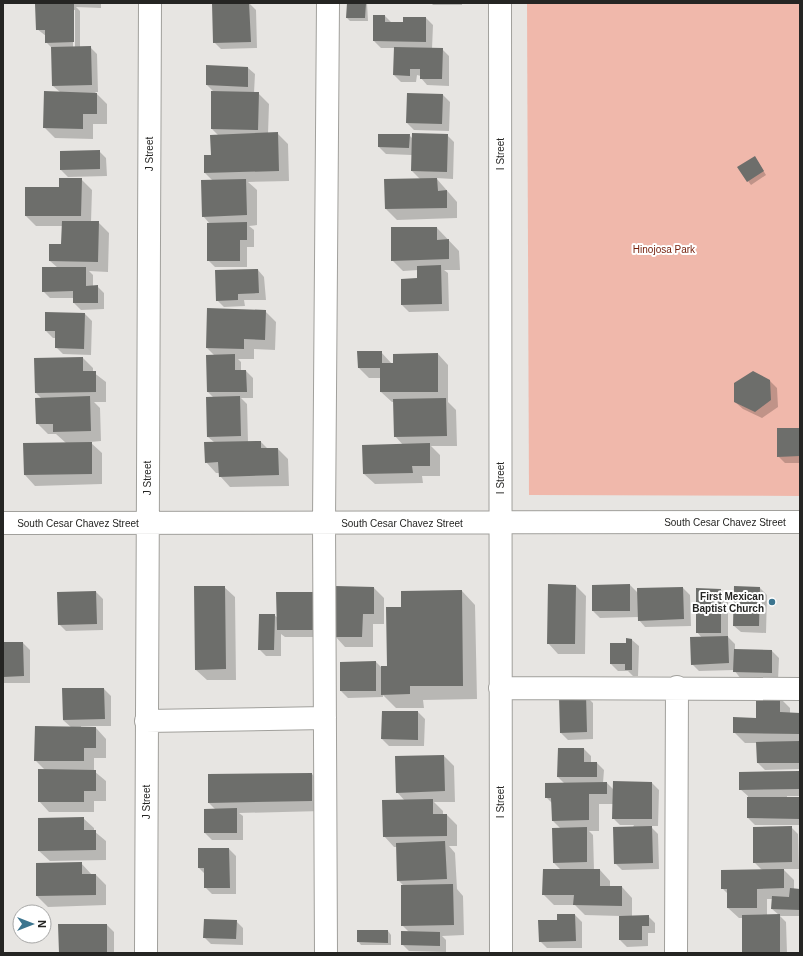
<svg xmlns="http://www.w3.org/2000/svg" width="803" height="956" viewBox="0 0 803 956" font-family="Helvetica,sans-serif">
  <rect width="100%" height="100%" fill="#e7e5e2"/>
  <path fill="#f0b8ab" d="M527,3H800V496L529,495Z"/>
  <path fill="#0003" fill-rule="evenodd" d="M53,3H101V8L76,7L80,11V47H90L97,54L98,92H95L107,104V124H93V139L55,138L44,127L60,92L53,86L52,48L46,42V36L37,29L54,5ZM73,10H75V47H73Z
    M249,3L256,10L257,48L221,49L214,42Z
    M348,3H367L368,21H350L347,18Z
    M431,3H462V5H433Z
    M385,16L392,23H404L426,18L433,25L432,49H442L449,56V86L427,85L421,78V76L417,75L416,82H401L394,75L395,48H381L374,41Z
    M248,68L255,74L254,93H258L269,104L268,134L277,133L288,144L289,181L248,182L257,190V225L249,226L254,230V247H247V267H215L208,260L210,224L203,216L213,181L205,173L218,135L212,129L214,92L207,85Z
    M443,95L450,102L449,131L414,130L407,123Z
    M409,135L413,139L447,135L454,142L453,179L436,178L457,202V218L397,220L386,209L385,180L420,179L412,171V155L386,154L379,147Z
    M99,151L106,158L107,176L68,177L61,170Z
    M756,159L766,175L751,185L748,181Z
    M81,179L92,190L91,222H98L109,233L108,272L89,271L93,275V286H97L104,293V309L81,310L74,303V298H50L43,291L58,268L50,261L62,245V226H36L26,216L60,188Z
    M437,228L459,251L460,270H444L448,273L449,311L409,312L402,305L418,279V270L403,271L392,260Z
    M258,270L264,277L266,300H244L245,306L224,307L217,300Z
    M265,311L276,322L275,350L254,349V359H238L241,362V371H246L253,378V398H241L247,404L248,442H261L268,449H278L288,459L289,486L230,487L220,476V473H216L206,462L214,442L208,437L214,398L208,392L215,356L207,348Z
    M85,314L92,321L91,355L63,354L56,347V338H53L46,331Z
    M381,352L392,364L438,354L448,365V402L456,410L457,446H431L440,455V476H422L423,483L375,484L364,474L403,445L395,436L394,402H392L381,392V378H369L359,368Z
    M83,358L93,368V372L106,382V402H94L100,408L101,441L90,442L102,453V484L35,486L25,475L24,444L66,443L56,434H48L37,423L42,399L36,393Z
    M770,381L777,388L778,407L762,418L743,409L735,402Z
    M800,429V463H785L778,456Z
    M630,585L638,593V589L683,588L690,595L691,626L645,627L639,620L638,617L600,618L593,611Z
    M576,586L586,596L585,654H558L548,643Z
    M224,587L235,597L236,680H207L196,670Z
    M374,588L384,598V624H373V647H345L335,636Z
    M760,588L767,595L766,633L741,632L734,626Z
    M721,590L728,597V637L735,644V650L772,651L779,658L778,680L741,679L734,670L699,671L692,664L702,638L697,632Z
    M462,591L475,605L477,699L423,700L424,708H396L383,695V697L348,698L341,691L376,662L381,667H388L402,608Z
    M96,592L103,599V630L66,631L59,624Z
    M277,593L321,637H285L281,634V656H266L259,649L274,615L278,618Z
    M632,640L639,646L638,676H633L628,671H618L611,664Z
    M3,643H23L30,650V683H3Z
    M104,689L111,696V726H81V728H96L106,739V758H94V771L106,781V801H94V812H49L39,801L45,770L35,760L72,728L63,720Z
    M586,696L593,703V739L568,740L561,733Z
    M780,698L790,708V714H800V769L765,770L758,763L757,743H745L734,732L757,719Z
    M418,712L425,719L424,746H389L382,739Z
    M584,749L591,756V763H597L604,770L603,783H607L614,790L652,783L659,790L658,826H650L658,834L659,869L622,870L615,863L634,825H620L613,818V804H599V831H589L593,835L594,870H600L610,881V887H622L632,898V916H648L655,923V933H648V946L627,947L620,940V916L585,915L575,905H554L543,894L561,870L554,863L553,829H561L553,821V804L546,797L565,784L558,777Z
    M444,756L454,766L455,802H434L443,811V815H447L457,825V846H449L455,853L457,889L463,896L464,935L442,936L446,940V952L409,951L402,944L409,932L402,925L404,886L398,880L397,847H394L384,836L405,801L397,792Z
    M799,772L800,796H787V798H800V825H755L748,818V796L740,789Z
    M312,774L322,784V811L239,813L243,816V840H212L205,833L216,810L209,803Z
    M83,818L94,828V831L106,841V860L50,861L39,851Z
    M791,827L798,834L799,869H783L794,880V889L800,890V916H780L786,922L787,953H744L743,918H739L728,908V894L722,888L762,870L754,862ZM767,899H773L772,909L779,915H767Z
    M229,849L236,856V894H212L205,887V874L199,868Z
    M81,863L92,875H96L106,885V905L48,907L37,896V864Z
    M575,915L582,922V948H547L540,941L558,921Z
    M236,921L243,928V945L211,944L204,937Z
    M107,925L114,932V953H60Z
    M388,931L391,935V945H361L358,941Z"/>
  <path fill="#6d6e6b" d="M74,3V42L45,43V30H36L35,4Z
    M212,3H249L251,42L213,43Z
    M347,3H366L365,18H346Z
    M373,15H385V22H403V17H426V42L373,41Z
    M91,46L92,85L52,86L51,47Z
    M394,47L443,48L442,79H420V69H410V76L393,75Z
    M206,65L248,67V87L206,85Z
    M44,91L97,93V114H83V129L43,128Z
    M211,91L259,92L258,130L211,129Z
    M407,93L443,94L442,124L406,123Z
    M278,132L279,171L204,173V155H211L210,135Z
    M412,133L448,134L447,172L411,171Z
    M378,134H410L409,148L378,147Z
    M100,150V169L60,170V151Z
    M755,156L764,171L747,182L737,167Z
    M59,178H82L81,216H25V187H59Z
    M437,178L438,191L447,190V208L385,209L384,179Z
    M246,179L247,215L202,217L201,180Z
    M62,221H99L98,262L49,261V244H61Z
    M247,222V240H240V261H207V223Z
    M391,227H437V240L449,239V259L391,261Z
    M441,265L442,304L401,305V279L417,278V266Z
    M42,267H86V286L98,285V303H73V291L42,292Z
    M258,269L259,293L238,294V300L216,301L215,270Z
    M207,308L266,310L265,340L244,339V349L206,348Z
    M45,312L85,313L84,349L55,348V331H45Z
    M357,351H382V363H393V354L438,353V392H380V368H358Z
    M235,354V370H246L247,392H207L206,355Z
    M83,357V371H96V392L35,393L34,358Z
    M753,371L770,380L771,400L755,412L734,402V383Z
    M90,396L91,431L53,432V424H36L35,398Z
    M240,396L241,436L207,437L206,397Z
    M446,398L447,436L394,437L393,399Z
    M777,428H800V456L777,457Z
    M261,441V448H278L279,475L219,477L218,462L205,463L204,442Z
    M92,442V474L24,475L23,443Z
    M430,443V466H412L413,473L363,474L362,445Z
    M548,584L576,585L575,644H547Z
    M630,584V611H592V585Z
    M194,586H225L226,669L195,670Z
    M335,586L374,587V614H363L362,637H334Z
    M734,586L760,587L759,626H733Z
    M683,587L684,619L638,621L637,588Z
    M696,588L721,589V633H696Z
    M462,590L463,686H410V694L381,695V666H387L386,607H401V591Z
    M96,591L97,624L58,625L57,592Z
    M276,592H314L315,630H277Z
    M259,614H275L274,650H258Z
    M728,636L729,663L691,665L690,637Z
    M626,638L632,639V670H625V664H610V643H626Z
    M3,642H23L24,676L3,677Z
    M734,649L772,650V673L733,672Z
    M376,661V691H340V662Z
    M62,688H104L105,719L63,720Z
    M586,695L587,732L560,733L559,696Z
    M756,696L780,697V712L800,713V734L733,733V717L756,718Z
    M382,711H418V740L381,739Z
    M35,726L96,727V748H84V761H34Z
    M800,741V763H757L756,742Z
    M558,748H584V762H597V777H557Z
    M444,755L445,791L396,793L395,756Z
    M38,769L96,770V791H84V802H38Z
    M799,771V789L739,790V772Z
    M312,773V801L208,803V774Z
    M613,781L652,782V819H612Z
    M607,782V794H589V820L552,821L551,798H545V783Z
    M747,797H800V819L747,818Z
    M433,799V814H447V836L383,837L382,800Z
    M237,808V833H204V809Z
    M84,817V830H96V850L38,851V818Z
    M652,826L653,863L614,864L613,827Z
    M792,826V862L753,863V827Z
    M587,827V862L553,863L552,828Z
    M445,841L447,879L397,881L396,843Z
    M198,848H229L230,888H204V868H198Z
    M82,862V874H96V895L36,896V863Z
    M543,869H600V886H622V906L573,905L574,895H542Z
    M784,869V888L757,889V908H727V889H721V870Z
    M453,884L454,925L401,926V885Z
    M790,888L800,889V910L771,909L772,896L789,897Z
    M557,914H575L576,941L539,942L538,920H557Z
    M780,914V952L742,953V915Z
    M649,915V926H642V940H619V916Z
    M204,919L237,920L236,939L203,938Z
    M58,924H107V953H59Z
    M357,930H388V943L357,942Z
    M401,931L440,932V946L401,945Z"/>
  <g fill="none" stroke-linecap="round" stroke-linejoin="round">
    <defs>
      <path id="minor" d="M500,3L501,953
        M3,523L800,522
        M500,688L800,689
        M146,721L325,718
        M146,953L150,3
        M326,953L324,522L328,3
        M676,953L677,687"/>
    </defs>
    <use href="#minor" stroke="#a1a09c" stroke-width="24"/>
    <use href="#minor" stroke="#fff" stroke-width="22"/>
  </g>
  <circle fill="#3c758f" stroke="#fff" stroke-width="1.5" cx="772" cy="602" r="4"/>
  <g text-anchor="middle" stroke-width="4" stroke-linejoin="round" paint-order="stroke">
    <g font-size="10" fill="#252523" stroke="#fff">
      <text transform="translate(149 154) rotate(-90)" y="4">J Street</text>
      <text transform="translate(500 154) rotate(-90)" y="4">I Street</text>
      <text transform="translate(147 478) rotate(-90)" y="4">J Street</text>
      <text transform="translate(500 478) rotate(-90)" y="4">I Street</text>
      <text x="725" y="526">South Cesar Chavez Street</text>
      <text x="78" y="527">South Cesar Chavez Street</text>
      <text x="402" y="527">South Cesar Chavez Street</text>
      <text transform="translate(146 802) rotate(-90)" y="4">J Street</text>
      <text transform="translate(500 802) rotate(-90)" y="4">I Street</text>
    </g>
    <g font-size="10" fill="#731d09" stroke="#fff">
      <text x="664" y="253">Hinojosa Park</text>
    </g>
    <g font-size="10" font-weight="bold" fill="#252523" stroke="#fff" text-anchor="end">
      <text x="764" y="600">First Mexican<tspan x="764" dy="12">Baptist Church</tspan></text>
    </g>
  </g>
  <rect width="803" height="956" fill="none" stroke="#252523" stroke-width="8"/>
  <g transform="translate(32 924) rotate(90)"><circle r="19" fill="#ffffff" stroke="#a8a8a7"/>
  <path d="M0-3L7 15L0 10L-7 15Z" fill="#3c758f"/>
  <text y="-6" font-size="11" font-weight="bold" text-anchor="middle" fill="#252523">N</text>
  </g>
</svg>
